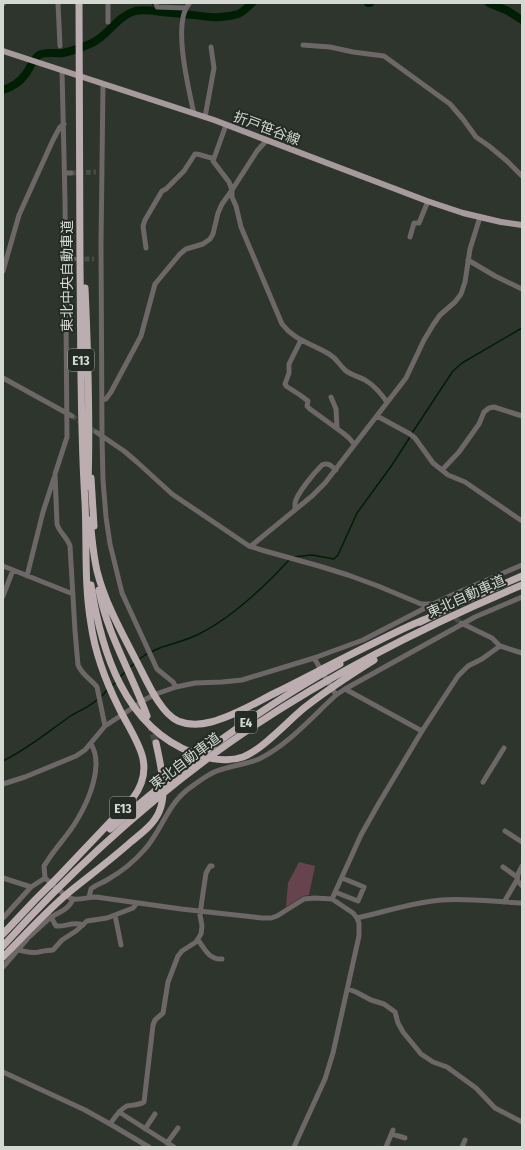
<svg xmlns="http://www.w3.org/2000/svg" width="525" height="1150" viewBox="0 0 525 1150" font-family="'Fira Sans Condensed','Noto Sans JP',sans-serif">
  <rect width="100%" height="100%" fill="#2d352d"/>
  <path fill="#66434d" d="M299,862L315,866L309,895L303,896L286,907L288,883Z"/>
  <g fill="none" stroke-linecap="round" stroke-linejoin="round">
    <path stroke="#001e03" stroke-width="1.5" d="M152,3L153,5
      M412,433L445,383L453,371L462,363L522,328
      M293,557L312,555L334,559L338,555L357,513L392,465L410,437
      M151,652L162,647L166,646C178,642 190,639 201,633C232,617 265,586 289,560
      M138,660L148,653
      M129,668L135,663
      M119,678L125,672
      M111,687L117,681
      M101,697L108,689
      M3,761C28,749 49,731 72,715C81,710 91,706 98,699"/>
    <path stroke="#001e03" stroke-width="8" d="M368,3H370
      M489,3L508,11L522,20
      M3,90C12,87 19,83 25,75C30,69 32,60 39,55C45,51 56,54 63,53C72,51 83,47 92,43C108,36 117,16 135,11C144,9 154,11 162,12C172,13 183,14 193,15C208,17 222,19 238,14C243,12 248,7 252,3"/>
    <path stroke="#464d46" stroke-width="5" stroke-dasharray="5 2.5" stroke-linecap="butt" d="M71,173L96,172
      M77,259H94
      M72,416L96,432
      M443,609L460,622"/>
    <path stroke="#464d46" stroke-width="7" stroke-dasharray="7 3.5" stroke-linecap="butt" d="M150,724L156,743"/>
    <path stroke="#6d6768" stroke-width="5" d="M58,3L60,46
      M108,3V22
      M156,3L157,7L186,8
      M3,4L4,3
      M189,4C172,23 189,90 194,114
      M303,45L330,47L353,52L384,56L450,104L463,119L476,137L489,146L507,161L522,176
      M103,84L101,243L102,436L103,480L106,517L110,544L122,593L157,669L173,682L176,687
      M205,117L214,68L211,47
      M226,125L213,161L229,182L232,190V197L236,206L241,227L282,324C295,341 311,343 329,354C336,358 338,363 344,369C350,376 361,376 368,382C376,387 382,395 387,402
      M65,173H71
      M410,237L414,223H419L428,201
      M146,248L143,226L145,220L162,191L166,189L184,171L195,154C202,154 207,158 213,158
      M65,258L74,259
      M468,260L495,276L522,289
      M3,271L19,215L53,140L60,127L64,124
      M301,340L289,364V373L285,384L286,386L300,395L308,401L307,406L310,409L343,433L349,438L354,444
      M3,378L72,416
      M331,397L336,409L337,428
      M103,400L106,399L111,392L141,336L155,284L180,254L186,249L203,244L210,239L213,234L218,213L222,204L232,190L257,151L266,141
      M377,416L410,434L415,438L433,463L448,475L465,482L522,521
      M96,432L124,451L137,462L172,494L249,546L265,551L319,566L348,575L378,586L421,604H433L452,595L522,565
      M442,470L459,452L479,424L484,412L489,408L494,407L522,416
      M295,509C295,507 295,505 295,503C297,493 315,472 322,465C329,462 331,466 336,470
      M251,546L312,496L325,483L406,378L424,340L433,325L440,315L455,302L461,294L465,282L470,249L480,217
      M3,566L73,594
      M27,576L43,512L54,478
      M3,596L13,570
      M461,623L492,638L500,646L522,653
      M314,658L336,695
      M345,689L422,731
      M105,726L146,699L156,694L176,687L195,683L222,682L242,680L314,658L363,640L433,604L439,606
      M91,744C104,765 89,800 77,820C69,834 57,846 48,860L44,866L45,878C51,883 66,898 73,899C81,900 88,897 96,897L181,909L262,918H271L277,916L304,899L314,898L332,899L353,913L357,918L359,923V936L333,1053L325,1079L298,1138L294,1147
      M483,782L504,748
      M3,784L25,777L76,756L85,750L105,726L97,687C91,679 82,675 78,665L75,631L70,546C67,537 59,532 57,524L55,474L67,437L65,200L62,70
      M505,831L522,842
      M522,866L518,874L517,880L522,886
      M503,867L517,877
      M3,878L31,887L45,878
      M335,892L358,901L364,887L342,878
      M89,897L91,889C96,885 102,883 107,880C121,872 134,862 145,849C161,831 167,806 187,790C198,782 210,772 223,769C235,765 247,764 259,759C288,745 312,717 336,695L345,689L475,617L522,597
      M332,899L361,835L379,803L422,731L458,676L468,666L482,659L500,646
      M504,902L517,880
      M115,915L121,945
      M51,917C60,912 69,909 73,899
      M3,918L31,887
      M357,918C385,912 413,902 442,900C468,898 496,902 522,903
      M198,940C205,949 209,960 222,959
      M18,950C24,951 33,954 39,952C44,951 48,950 53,950L62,940L76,931L87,921L107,918L133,908L137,903
      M3,967L28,938L51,917L56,926C66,927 73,921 83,925
      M348,989L356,992L371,1000L384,1004L395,1012L398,1023L403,1032L421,1054L433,1062L447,1067L476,1088L495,1108L522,1122
      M3,1072L85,1110L110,1124L149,1147
      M119,1112L174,1147
      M110,1124C115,1117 120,1109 127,1106C133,1105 139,1105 144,1102L153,1025L155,1020L163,1013L168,982L178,956L182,951L196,942L201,934L202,926L200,915L202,900L206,873L210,866H212
      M145,1129L155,1114
      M392,1134L405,1138
      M167,1143L178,1128
      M386,1147L393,1130
      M462,1147L465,1140"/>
    <path stroke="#a69a9d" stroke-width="6" d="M3,51L214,120L427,201L463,213L501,222L522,225"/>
    <path stroke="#bcadb1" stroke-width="7" d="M85,288C88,354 90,420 88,486
      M91,478L94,526
      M90,520C92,537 93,554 97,571C105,603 122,633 137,662C146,679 160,713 178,721C188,725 200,725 211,722C234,716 255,703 277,692C309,676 341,659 374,643C390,635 406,627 423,620
      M91,585C101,650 124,727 193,753C209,759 226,763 243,757C263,749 287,722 304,708C327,690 350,675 374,660
      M99,590C107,634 132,674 147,716
      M420,622L455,605L522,576
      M110,829C181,767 257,709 340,664
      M59,876L133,798C142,786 146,774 143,759C140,743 126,723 119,708C106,682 95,653 91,624C84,584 87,543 85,502C80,424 81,345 80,267C80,179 80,91 79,3
      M3,934L35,900L61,874
      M3,946C71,871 146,802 229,743C320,679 420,628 522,585
      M3,957C26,934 48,909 73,889C93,873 113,858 132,841C142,833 154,824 159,812C168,793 160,762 156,743"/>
  </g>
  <g text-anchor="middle" stroke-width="4" stroke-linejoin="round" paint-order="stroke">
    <g fill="#242b24" stroke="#9ea49e" stroke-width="1">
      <rect x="68" y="349" width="26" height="22" rx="3"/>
      <rect x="235" y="711" width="22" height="22" rx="3"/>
      <rect x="110" y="797" width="26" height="22" rx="3"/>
    </g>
    <g font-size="13" font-weight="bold" fill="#d3d8d3">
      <text x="81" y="365">E13</text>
      <text x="246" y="727">E4</text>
      <text x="123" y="813">E13</text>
    </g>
    <g font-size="14" fill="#d3d8d3" stroke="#242b24">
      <text transform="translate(267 128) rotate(21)" y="5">折戸笹谷線</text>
      <text transform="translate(67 276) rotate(-90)" y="5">東北中央自動車道</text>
      <text transform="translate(466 596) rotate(-24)" y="5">東北自動車道</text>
      <text transform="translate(185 761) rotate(-37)" y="5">東北自動車道</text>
    </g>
  </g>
  <rect width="525" height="1150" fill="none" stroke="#d3d8d3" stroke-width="8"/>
</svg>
